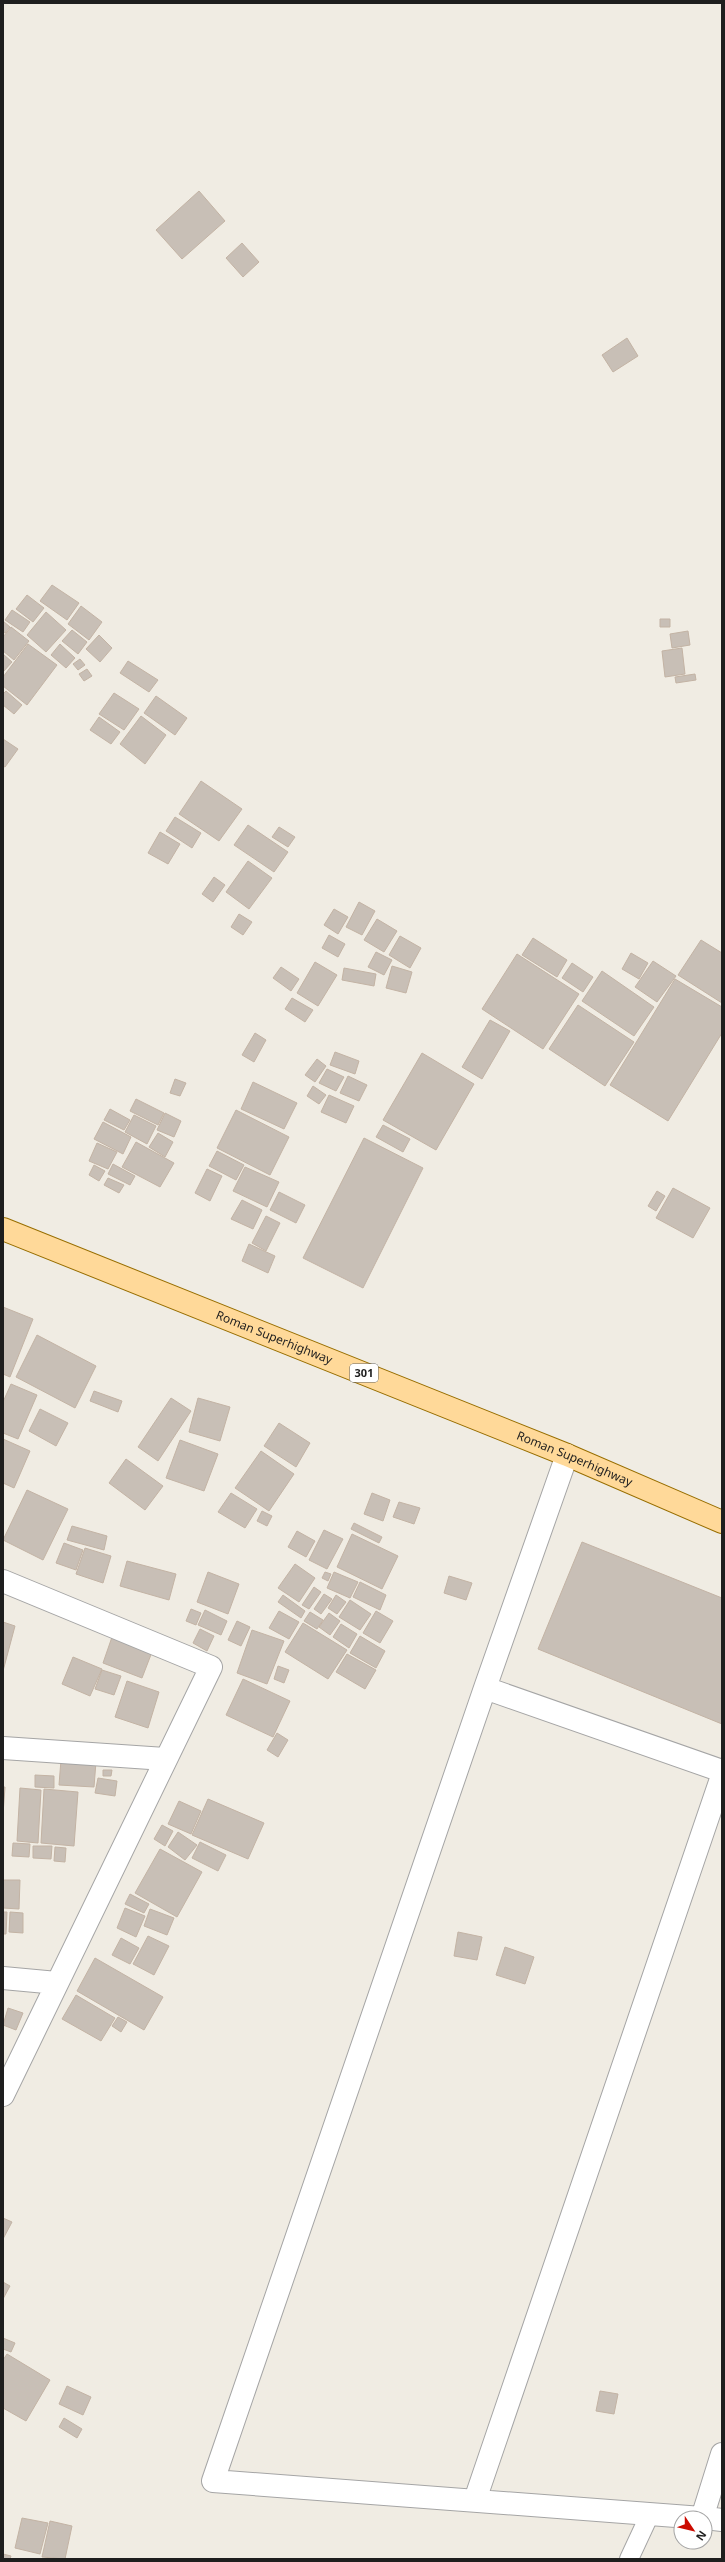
<svg xmlns="http://www.w3.org/2000/svg" width="725" height="2562" viewBox="0 0 725 2562" font-family="'Noto Sans',sans-serif">
  <rect width="100%" height="100%" fill="#f0ece3"/>
  <path fill="#c8bfb6" stroke="#c3b3a4" d="M199,191L225,221L182,259L156,230Z
    M242,243L259,262L243,277L226,258Z
    M627,338L638,356L613,372L602,355Z
    M52,585L79,603L67,620L40,601Z
    M27,595L44,608L33,622L16,609Z
    M81,606L102,622L89,640L68,624Z
    M12,610L30,622L23,632L5,620Z
    M46,612L66,630L46,652L27,635Z
    M660,619H670V627H660Z
    M3,621L10,627L5,633L3,632Z
    M11,627L29,641L14,660L3,651V637Z
    M72,630L87,642L78,654L62,641Z
    M688,631L690,645L672,648L670,634Z
    M99,635L112,648L100,662L86,649Z
    M28,644L57,665L27,705L3,686V677Z
    M60,644L75,658L66,668L51,655Z
    M682,648L685,674L665,677L662,651Z
    M3,654L12,662L3,672Z
    M80,659L85,665L78,670L73,664Z
    M128,661L158,680L149,692L120,673Z
    M87,669L92,676L84,681L79,674Z
    M695,674L696,680L676,683L675,677Z
    M6,691L22,705L14,714L3,705V694Z
    M114,693L139,709L124,730L99,714Z
    M156,696L187,718L175,735L144,713Z
    M141,716L166,735L145,764L120,744Z
    M99,717L120,732L111,744L90,730Z
    M3,739L18,749L5,767L3,766Z
    M201,781L242,809L219,841L179,814Z
    M175,817L201,833L192,848L166,831Z
    M248,825L288,852L274,872L234,845Z
    M279,827L295,837L288,847L272,837Z
    M160,832L180,844L168,864L148,853Z
    M248,861L272,878L249,909L226,892Z
    M214,877L225,885L213,902L202,894Z
    M359,902L375,911L362,935L346,927Z
    M334,909L348,917L338,934L324,925Z
    M239,914L252,922L243,935L231,927Z
    M377,919L397,931L384,952L364,940Z
    M329,935L345,944L338,957L322,948Z
    M400,936L421,948L410,968L389,955Z
    M533,938L567,960L557,977L522,955Z
    M701,940L722,953V1003L678,975Z
    M376,952L392,960L384,975L368,967Z
    M631,953L648,963L639,979L622,969Z
    M517,954L579,994L543,1049L482,1009Z
    M653,961L676,976L657,1002L635,987Z
    M315,962L337,975L318,1006L297,993Z
    M572,963L593,977L583,992L562,978Z
    M392,966L412,972L406,993L386,988Z
    M281,967L299,979L291,991L273,978Z
    M344,968L376,974L374,986L342,980Z
    M602,971L654,1007L634,1036L582,1001Z
    M675,979L722,1007V1033L668,1121L610,1085Z
    M292,998L313,1010L305,1022L285,1009Z
    M578,1005L634,1042L605,1086L549,1049Z
    M490,1020L510,1031L482,1079L462,1067Z
    M255,1033L266,1040L254,1062L242,1055Z
    M335,1052L359,1061L355,1074L330,1065Z
    M422,1053L474,1084L436,1150L383,1120Z
    M317,1059L326,1066L315,1082L305,1075Z
    M327,1069L344,1077L336,1091L319,1083Z
    M348,1076L367,1085L359,1101L340,1093Z
    M175,1079L186,1083L180,1096L170,1093Z
    M253,1082L297,1103L284,1129L241,1109Z
    M313,1086L326,1095L319,1104L307,1096Z
    M329,1095L354,1106L346,1123L321,1112Z
    M136,1099L164,1113L158,1125L130,1111Z
    M110,1109L130,1120L124,1130L104,1120Z
    M236,1110L289,1137L270,1175L217,1148Z
    M165,1113L181,1121L174,1137L157,1130Z
    M134,1115L156,1126L147,1144L125,1132Z
    M103,1122L131,1137L123,1154L94,1139Z
    M383,1125L410,1139L403,1152L376,1137Z
    M158,1133L173,1142L165,1157L149,1147Z
    M364,1138L423,1168L363,1288L303,1258Z
    M136,1142L174,1163L160,1187L122,1167Z
    M97,1143L117,1152L108,1169L89,1161Z
    M217,1151L244,1165L236,1180L209,1166Z
    M113,1164L135,1176L130,1185L108,1174Z
    M94,1165L105,1171L99,1181L89,1175Z
    M245,1167L279,1182L267,1207L233,1191Z
    M207,1169L222,1176L210,1201L195,1193Z
    M108,1178L124,1185L119,1193L104,1185Z
    M673,1188L710,1208L693,1238L656,1218Z
    M657,1191L665,1196L656,1211L648,1206Z
    M279,1192L305,1205L296,1223L270,1210Z
    M242,1200L262,1210L253,1229L231,1219Z
    M266,1216L280,1223L266,1251L252,1243Z
    M249,1244L275,1256L268,1273L242,1261Z
    M3,1307L33,1319L10,1377L3,1374Z
    M37,1335L96,1366L75,1408L16,1377Z
    M11,1384L37,1395L18,1439L3,1433V1402Z
    M94,1391L122,1401L118,1412L90,1401Z
    M171,1398L191,1411L158,1461L138,1447Z
    M198,1398L230,1407L220,1441L189,1432Z
    M40,1409L68,1423L56,1446L29,1431Z
    M279,1423L310,1443L296,1467L264,1446Z
    M3,1439L30,1451L14,1488L3,1483Z
    M180,1440L218,1454L204,1491L166,1478Z
    M261,1451L294,1474L269,1511L235,1488Z
    M126,1459L163,1486L145,1510L109,1483Z
    M27,1490L68,1509L43,1560L3,1540Z
    M231,1493L257,1509L245,1528L218,1512Z
    M372,1493L390,1500L383,1521L364,1514Z
    M399,1502L420,1508L414,1524L393,1517Z
    M262,1511L272,1516L267,1526L257,1521Z
    M354,1523L382,1537L379,1543L351,1529Z
    M72,1526L107,1536L104,1550L67,1540Z
    M324,1530L343,1539L327,1569L309,1560Z
    M297,1531L315,1541L306,1557L288,1547Z
    M352,1534L398,1556L382,1589L337,1567Z
    M582,1542L722,1598V1724L538,1649Z
    M64,1543L83,1550L76,1570L56,1563Z
    M85,1548L111,1556L103,1583L76,1574Z
    M127,1561L176,1574L169,1600L120,1586Z
    M295,1564L315,1578L299,1602L278,1588Z
    M208,1572L239,1584L228,1614L197,1602Z
    M325,1572L331,1574L328,1581L322,1578Z
    M334,1572L358,1582L350,1598L327,1588Z
    M449,1576L472,1583L466,1600L444,1593Z
    M360,1582L386,1595L380,1610L353,1597Z
    M314,1587L321,1592L309,1609L302,1605Z
    M324,1594L332,1599L321,1614L314,1609Z
    M283,1595L305,1611L301,1618L278,1602Z
    M336,1595L346,1602L337,1614L328,1608Z
    M350,1600L371,1614L360,1630L339,1617Z
    M191,1609L201,1613L196,1625L186,1621Z
    M205,1610L227,1621L221,1635L198,1625Z
    M279,1611L299,1622L289,1639L269,1628Z
    M376,1611L393,1621L380,1643L363,1633Z
    M310,1612L323,1620L317,1629L304,1621Z
    M329,1613L340,1621L330,1635L319,1627Z
    M237,1621L250,1627L241,1646L228,1640Z
    M3,1622L15,1626L3,1671Z
    M303,1623L347,1650L328,1679L285,1652Z
    M341,1624L357,1634L349,1648L333,1637Z
    M200,1629L214,1636L207,1651L193,1643Z
    M252,1630L284,1641L267,1684L237,1673Z
    M360,1636L385,1651L376,1668L350,1653Z
    M112,1637L152,1652L142,1678L103,1663Z
    M347,1654L376,1670L365,1689L336,1672Z
    M73,1657L102,1669L90,1696L62,1684Z
    M278,1666L289,1670L284,1683L274,1679Z
    M102,1670L121,1676L114,1695L95,1689Z
    M243,1679L290,1701L273,1737L226,1715Z
    M127,1681L159,1692L148,1728L115,1717Z
    M277,1733L288,1740L278,1757L267,1750Z
    M61,1760L96,1762L94,1787L59,1785Z
    M103,1770H112L111,1776H103Z
    M35,1775L54,1776V1788L35,1787Z
    M98,1778L117,1781L115,1796L95,1793Z
    M3,1787H5L3,1814Z
    M20,1788L41,1790L38,1843L17,1841Z
    M44,1789L78,1792L74,1846L41,1843Z
    M208,1799L264,1823L248,1859L192,1835Z
    M179,1801L201,1811L191,1834L168,1824Z
    M162,1825L173,1831L165,1846L154,1839Z
    M178,1832L197,1845L185,1860L168,1847Z
    M200,1842L226,1855L218,1871L192,1858Z
    M13,1843L30,1844L29,1857L12,1856Z
    M33,1846H52L51,1859L33,1858Z
    M55,1847L66,1848L65,1862L54,1861Z
    M160,1849L202,1872L177,1917L135,1893Z
    M3,1880H20L19,1909L3,1908Z
    M130,1894L149,1904L144,1913L125,1904Z
    M125,1908L145,1916L136,1937L117,1928Z
    M150,1909L174,1918L167,1935L144,1926Z
    M3,1912H7L6,1934H3Z
    M10,1912L23,1913V1933L9,1932Z
    M458,1932L482,1937L477,1960L454,1956Z
    M148,1936L169,1946L154,1975L133,1964Z
    M121,1938L139,1948L130,1964L112,1955Z
    M505,1947L534,1957L525,1984L496,1975Z
    M95,1958L163,1997L144,2030L77,1991Z
    M76,1995L115,2018L101,2041L62,2019Z
    M8,2008L23,2013L16,2030L3,2025Z
    M118,2017L127,2022L121,2032L112,2026Z
    M3,2218L12,2222L3,2239Z
    M3,2282L10,2286L3,2299Z
    M3,2338L15,2343L11,2352L3,2349Z
    M7,2354L50,2380L26,2421L3,2408V2360Z
    M67,2386L91,2397L83,2415L59,2404Z
    M600,2391L618,2394L614,2414L596,2411Z
    M64,2418L82,2429L77,2438L59,2427Z
    M22,2518L48,2523L40,2554L15,2548Z
    M50,2521L72,2526L65,2559L42,2557Z
    M3,2554L11,2556L10,2559H3Z"/>
  <g fill="none" stroke-linecap="round" stroke-linejoin="round">
    <defs>
      <path id="lane" d="M629,2559L650,2514"/>
      <path id="street" d="M567,1455L485,1688L213,2481L702,2518
        M3,1581L211,1667L3,2095
        M485,1688L722,1771
        M3,1748L165,1759
        M3,1978L57,1983
        M475,2500L722,1776
        M702,2518L722,2454
        M705,2518L722,2520"/>
      <g id="primary">
        <path id="s1" d="M3,1229L567,1455L722,1522"/>
      </g>
    </defs>
    <use href="#lane" stroke="#a5a5a5" stroke-width="20"/>
    <use href="#street" stroke="#a5a5a5" stroke-width="24"/>
    <use href="#primary" stroke="#986e00" stroke-width="24"/>
    <use href="#lane" stroke="#fff" stroke-width="18"/>
    <use href="#street" stroke="#fff" stroke-width="22"/>
    <use href="#primary" stroke="#ffd999" stroke-width="22"/>
  </g>
  <g text-anchor="middle" stroke-width="3" stroke-linejoin="round" paint-order="stroke">
    <rect fill="#fff" stroke="#626262" stroke-width="1" x="350" y="1364" width="28" height="18" rx="3"/>
    <g font-size="11" font-weight="bold" fill="#1e1e1e">
      <text x="364" y="1377">301</text>
    </g>
    <g font-size="12" fill="#1e1e1e" stroke="#fff">
      <text dy="4" stroke="none"><textPath href="#s1" startOffset="292">Roman Superhighway</textPath></text>
      <text dy="4" stroke="none"><textPath href="#s1" startOffset="616">Roman Superhighway</textPath></text>
    </g>
  </g>
  <rect width="725" height="2562" fill="none" stroke="#1e1e1e" stroke-width="8"/>
  <g transform="translate(693 2530) rotate(125)"><circle r="19" fill="#ffffff" stroke="#a5a5a5"/>
  <path d="M0-3L7 15L0 10L-7 15Z" fill="#cc0b00"/>
  <text y="-6" font-size="11" font-weight="bold" text-anchor="middle" fill="#1e1e1e">N</text>
  </g>
</svg>
